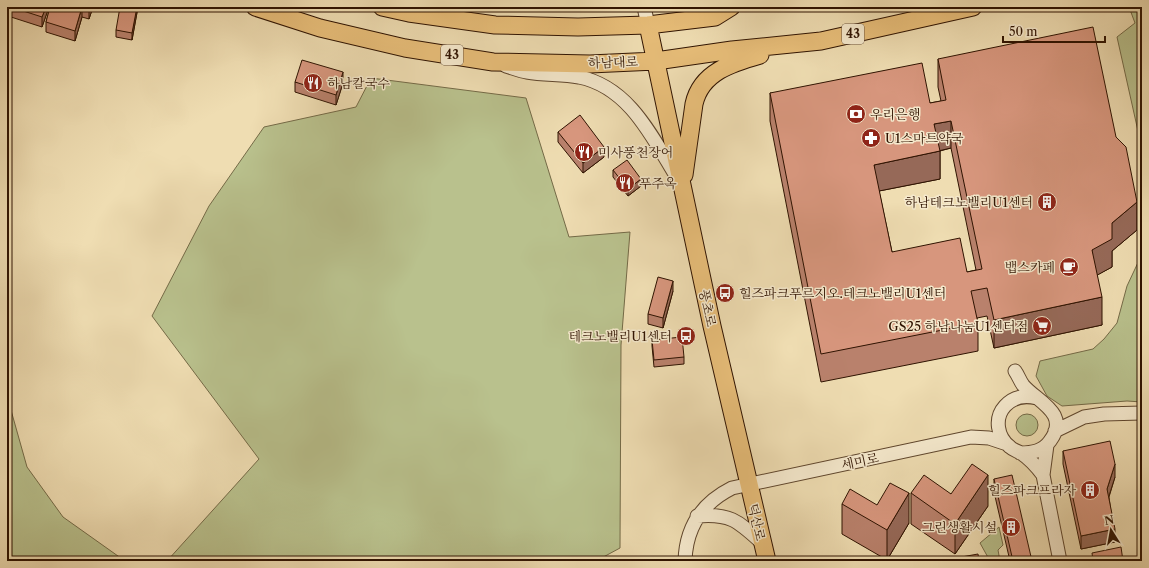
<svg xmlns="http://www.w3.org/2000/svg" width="1149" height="568" viewBox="0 0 1149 568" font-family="'Libre Caslon Text','Noto Serif KR',serif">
  <rect width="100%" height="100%" fill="#efddb2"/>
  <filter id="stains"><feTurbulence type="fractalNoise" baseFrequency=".005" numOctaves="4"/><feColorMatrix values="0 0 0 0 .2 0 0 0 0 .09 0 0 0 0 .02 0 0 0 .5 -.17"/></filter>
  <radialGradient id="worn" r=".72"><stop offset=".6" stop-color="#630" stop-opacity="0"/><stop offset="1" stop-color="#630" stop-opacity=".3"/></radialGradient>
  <path fill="#b9c18d" stroke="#746a47" d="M1129,7H1142V149L1117,37L1135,23Z
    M371,78L526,98L569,237L630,232L621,345L620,548L596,561H167L259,459L152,316L209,206L264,127L356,107Z
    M1142,254V402L1127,401L1062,406L1047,396L1036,376L1040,361L1093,349L1104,339L1117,323L1127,286Z
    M7,396L27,467L63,517L125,561H7Z
    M1016 425a11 11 0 1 1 22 0a11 11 0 1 1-22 0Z
    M999,527L1003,545L998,550L1000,561H990L980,543Z"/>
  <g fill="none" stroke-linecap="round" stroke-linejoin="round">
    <defs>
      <path id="minor" d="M644,7L648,25
        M506,66C513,68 520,71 527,72C544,75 561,74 579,77C630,87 653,139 678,179
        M1015,371C1018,375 1020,381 1023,385C1036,401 1071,413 1050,441C1043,451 1033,453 1020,453
        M1037,398C1025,395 1014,396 1005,406C994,418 997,437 1010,447C1013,450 1017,451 1021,453C1030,459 1037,467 1043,475
        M1055,431L1084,417L1104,414L1142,413
        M1047,445L1043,475L1060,561
        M697,516C730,513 738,521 761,542
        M685,561C686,527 702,503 732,488L971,437L989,438L1004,443"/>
      <path id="major" d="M255,7L320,28L405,48L493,62L590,64L656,61L732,50L821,41L973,7
        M382,7L409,13L495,25L578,27L648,25L715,17L731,7
        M648,25L712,326L767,561
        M684,175L694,104C701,72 732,63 760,55"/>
    </defs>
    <use href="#minor" stroke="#5f462d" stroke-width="15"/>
    <use href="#major" stroke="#2f1301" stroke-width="19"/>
    <use href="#minor" stroke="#f5e9cd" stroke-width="13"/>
    <use href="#major" stroke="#e8be79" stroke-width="17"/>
  </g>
  <path fill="#b9816c" stroke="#2f1301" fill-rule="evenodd" d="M11,7H49L42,27L11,17Z
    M50,7H93L89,19L82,17L75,41L46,32V22Z
    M138,7L132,40L116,37V30Z
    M938,59L1116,137L1137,230L1112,251V267L1097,275L1102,325L994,348L987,316L977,318L978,323V351L821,382L770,121V93L930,103L941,101L938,87ZM951,148L976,270L967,272L892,252L879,191L940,179V151Z
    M295,82L343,83L336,105L295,92Z
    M558,132L604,157L583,173L558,142Z
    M613,170L641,186L628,196L613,177Z
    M673,291L663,328L648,324V314Z
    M652,340L684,357V364L654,367L652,346Z
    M1063,451L1115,477L1109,497L1115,542L1081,549L1063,464Z
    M994,479L1032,561H1010L994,492Z
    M911,493L951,494L988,506L955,554L911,524Z
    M842,504L909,523L887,560L842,534Z"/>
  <path fill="#966958" stroke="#2f1301" d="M46,7H49L42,27V17Z
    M82,7V17L75,41V31Z
    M90,7H93L89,19V9Z
    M137,7H138L132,40V33Z
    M343,72V83L336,105V95Z
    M951,121V148L934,152V124Z
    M604,147V157L583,173V163Z
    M940,151V179L874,192V165Z
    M641,179V186L628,196V189Z
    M1137,202V230L1112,251V267L1092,278V250L1112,223Z
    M673,281V291L663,328V318Z
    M1102,297V325L994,348V320Z
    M1115,464V477L1107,502V489Z
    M988,475V506L955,554V524Z
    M909,493V523L887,560V530Z
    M1115,529V542L1081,549V536Z"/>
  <path fill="#d7967d" stroke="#2f1301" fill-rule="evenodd" d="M11,7H46L42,17Z
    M50,7H82L75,31L46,22Z
    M83,7H90L89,9Z
    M120,7H137L132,33L116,30Z
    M1093,27L1116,137L1126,147L1137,202L1112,223V239L1092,250L1102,297L994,320L987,288L971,291L978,323L821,354L770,93L922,63L930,103L946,100L938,59ZM951,121L982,269L967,272L960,238L892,252L874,165L940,151L934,124Z
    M302,60L343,72L336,95L295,82Z
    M580,115L604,147L583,163L558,132Z
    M627,160L641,179L628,189L613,170Z
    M658,277L673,281L663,318L648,314Z
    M682,337L684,357L654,360L652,340Z
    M1110,441L1115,464L1107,489L1115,529L1081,536L1063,451Z
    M972,464L988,475L955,524L911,493L924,475L951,494Z
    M1012,475L1032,561H1013L994,479Z
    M890,483L909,493L887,530L842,504L850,489L877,505Z
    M1121,547L1123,561H1093L1092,553Z
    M978,554L979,561H945V560Z"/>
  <defs>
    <symbol id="restaurant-disc" viewBox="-11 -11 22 22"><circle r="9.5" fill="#8f2418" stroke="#f5e9cd"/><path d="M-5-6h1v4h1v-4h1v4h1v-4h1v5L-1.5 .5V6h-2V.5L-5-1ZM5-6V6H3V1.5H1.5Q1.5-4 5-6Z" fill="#fff"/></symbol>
    <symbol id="bank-disc" viewBox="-11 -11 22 22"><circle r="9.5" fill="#8f2418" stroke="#f5e9cd"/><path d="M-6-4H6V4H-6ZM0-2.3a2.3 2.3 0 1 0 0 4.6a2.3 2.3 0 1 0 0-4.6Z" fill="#fff"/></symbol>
    <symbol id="pharmacy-disc" viewBox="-11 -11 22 22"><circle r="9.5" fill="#8f2418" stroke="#f5e9cd"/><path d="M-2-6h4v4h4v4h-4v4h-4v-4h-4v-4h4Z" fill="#fff"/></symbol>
    <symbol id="building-disc" viewBox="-11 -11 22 22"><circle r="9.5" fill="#8f2418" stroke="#f5e9cd"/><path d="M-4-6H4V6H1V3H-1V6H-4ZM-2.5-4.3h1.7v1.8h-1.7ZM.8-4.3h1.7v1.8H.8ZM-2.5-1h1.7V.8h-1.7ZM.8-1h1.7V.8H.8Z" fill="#fff"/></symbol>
    <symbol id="cafe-disc" viewBox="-11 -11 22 22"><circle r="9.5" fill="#8f2418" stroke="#f5e9cd"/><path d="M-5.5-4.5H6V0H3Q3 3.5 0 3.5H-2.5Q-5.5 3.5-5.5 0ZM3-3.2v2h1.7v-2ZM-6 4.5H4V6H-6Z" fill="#fff"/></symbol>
    <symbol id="bus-disc" viewBox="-11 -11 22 22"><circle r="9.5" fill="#8f2418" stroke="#f5e9cd"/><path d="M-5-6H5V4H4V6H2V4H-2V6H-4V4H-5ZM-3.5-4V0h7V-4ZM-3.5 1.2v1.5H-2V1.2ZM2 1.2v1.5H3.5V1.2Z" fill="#fff"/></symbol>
    <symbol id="supermarket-disc" viewBox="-11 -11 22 22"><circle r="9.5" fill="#8f2418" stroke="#f5e9cd"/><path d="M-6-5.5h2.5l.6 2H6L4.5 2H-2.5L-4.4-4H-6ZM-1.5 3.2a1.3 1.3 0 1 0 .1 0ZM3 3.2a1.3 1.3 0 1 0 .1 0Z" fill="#fff"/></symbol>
  </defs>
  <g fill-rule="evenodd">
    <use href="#restaurant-disc" x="302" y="72" width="22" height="22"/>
    <use href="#bank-disc" x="845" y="103" width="22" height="22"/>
    <use href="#pharmacy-disc" x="860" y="127" width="22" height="22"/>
    <use href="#restaurant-disc" x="573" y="141" width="22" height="22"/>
    <use href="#restaurant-disc" x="614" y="172" width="22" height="22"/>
    <use href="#building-disc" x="1036" y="191" width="22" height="22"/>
    <use href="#cafe-disc" x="1058" y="256" width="22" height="22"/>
    <use href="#bus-disc" x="714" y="282" width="22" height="22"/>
    <use href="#supermarket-disc" x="1031" y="315" width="22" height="22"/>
    <use href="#bus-disc" x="675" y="325" width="22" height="22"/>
    <use href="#building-disc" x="1079" y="479" width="22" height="22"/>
    <use href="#building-disc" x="1000" y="516" width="22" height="22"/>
  </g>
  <g text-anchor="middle" stroke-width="3" stroke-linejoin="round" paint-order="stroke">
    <g fill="#f5e9cd" stroke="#6a533e" stroke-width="1">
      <rect x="842" y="24" width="22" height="20" rx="3"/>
      <rect x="441" y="45" width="22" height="20" rx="3"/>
    </g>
    <g font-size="12" font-weight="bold" fill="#2f1301">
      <text x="853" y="38">43</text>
      <text x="452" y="59">43</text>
    </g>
    <g font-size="13" fill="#2f1301" stroke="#f5e9cd">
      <text transform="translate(613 62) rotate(-2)" y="5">하남대로</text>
      <text transform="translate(708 308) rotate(78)" y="5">풍초로</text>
      <text transform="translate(860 461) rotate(-12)" y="5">세미로</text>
      <text transform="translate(757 522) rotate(77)" y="5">덕산로</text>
    </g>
    <g font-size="13" fill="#2f1301" stroke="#f5e9cd" text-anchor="start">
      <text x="327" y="88">하남칼국수</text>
      <text x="870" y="119">우리은행</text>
      <text x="885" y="143">U1스마트약국</text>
      <text x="598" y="157">미사풍천장어</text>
      <text x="639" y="188">푸주옥</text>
      <text x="1033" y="207" text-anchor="end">하남테크노밸리U1센터</text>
      <text x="1055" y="272" text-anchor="end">뱁스카페</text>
      <text x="739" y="298">힐즈파크푸르지오.테크노밸리U1센터</text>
      <text x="1028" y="331" text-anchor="end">GS25 하남나눔U1센터점</text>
      <text x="672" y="341" text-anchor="end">테크노밸리U1센터</text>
      <text x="1076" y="495" text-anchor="end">힐즈파크프라자</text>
      <text x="997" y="532" text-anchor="end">그린생활시설</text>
    </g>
  </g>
  <rect width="1149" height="568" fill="none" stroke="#efddb2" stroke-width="24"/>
  <rect x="8" y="8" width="1133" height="552" fill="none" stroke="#2f1301" stroke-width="2"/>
  <rect x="12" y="12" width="1125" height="544" fill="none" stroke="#2f1301"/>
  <g transform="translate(1111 530) rotate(349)" stroke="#f5e9cd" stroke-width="3" paint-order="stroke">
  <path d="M0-3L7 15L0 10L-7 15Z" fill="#2f1301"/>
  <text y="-6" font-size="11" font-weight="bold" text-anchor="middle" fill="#2f1301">N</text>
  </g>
  <path d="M1003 36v6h102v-6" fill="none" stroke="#2f1301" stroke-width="2"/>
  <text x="1009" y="36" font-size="12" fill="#2f1301" stroke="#f5e9cd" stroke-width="3" paint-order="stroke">50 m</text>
  <rect width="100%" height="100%" filter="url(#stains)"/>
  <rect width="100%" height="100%" fill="url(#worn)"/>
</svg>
